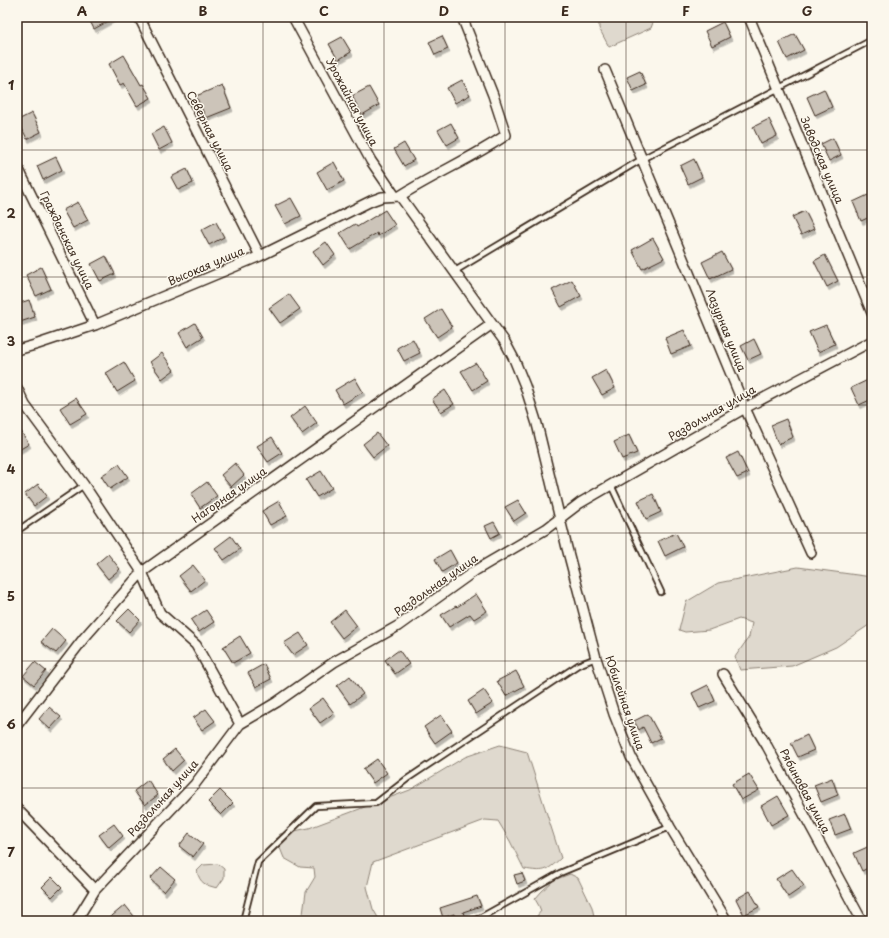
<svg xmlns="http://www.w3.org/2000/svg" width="889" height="938" viewBox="0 0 889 938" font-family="'Playpen Sans',sans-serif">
  <defs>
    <filter id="shadow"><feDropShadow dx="2" dy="3.5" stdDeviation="0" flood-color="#0004"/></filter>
  </defs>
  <rect width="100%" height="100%" fill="#fbf7ec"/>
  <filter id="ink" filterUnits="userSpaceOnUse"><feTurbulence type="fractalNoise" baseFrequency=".025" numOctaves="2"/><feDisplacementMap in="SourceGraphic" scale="8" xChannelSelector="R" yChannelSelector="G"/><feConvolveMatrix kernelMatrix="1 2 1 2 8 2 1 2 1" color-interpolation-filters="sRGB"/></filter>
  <g filter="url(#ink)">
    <path fill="#dfd9ce" stroke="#8d8276" d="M599,17H655L651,28L609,47L599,28Z
      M798,567L872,577V623L836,647L792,666L740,670L735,657L749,637L752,623L739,619L709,630L685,632L679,630L686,602L718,583Z
      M500,745L527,752L561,858C546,872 544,872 524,869L510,841L498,821L485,820L373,862L367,887L373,909L380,921H306L303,914L306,892L315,877L314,868L300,867L284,858L276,838L280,834L309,828L410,790L465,757Z
      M218,864L224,869V878L217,888C206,885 200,884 197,871L203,865Z
      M570,874L578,878L592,907L595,921H533L541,911L539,906L535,899L542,891L554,880Z"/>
    <path fill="#ccc4b9" stroke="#3b2a1e" filter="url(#shadow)" d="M88,17H116L94,29Z
      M723,22L730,37L712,46L705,31Z
      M795,34L804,50L787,59L779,42Z
      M442,36L448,49L435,55L429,42Z
      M342,37L351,52L338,60L329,44Z
      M124,55L141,85L143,84L151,98L137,106L124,83L120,85L109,64Z
      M640,71L646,85L633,91L627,77Z
      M462,80L470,95L455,103L447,88Z
      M222,85L231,108L206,118L196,96Z
      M369,87L379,105L362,115L352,96Z
      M824,89L832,107L815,115L807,97Z
      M32,113L41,132L27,139L18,120Z
      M769,119L777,136L761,144L753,127Z
      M451,123L459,138L447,145L438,130Z
      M164,127L172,143L159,150L151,134Z
      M833,138L841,155L829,161L821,144Z
      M404,143L414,160L404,166L394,149Z
      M56,157L62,170L43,180L37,166Z
      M694,159L702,177L688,184L680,166Z
      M334,162L344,181L327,190L317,172Z
      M187,169L193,183L178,190L171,177Z
      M868,195L872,205V216L861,221L853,202Z
      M291,198L301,216L285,224L275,206Z
      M78,202L88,220L73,228L63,210Z
      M385,210L395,225L378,236L377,233L350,249L340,233L355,224L357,227Z
      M805,211L814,229L801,235L792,217Z
      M216,222L224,237L209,245L201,230Z
      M653,238L664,258L642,269L632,250Z
      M326,242L335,255L323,265L313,251Z
      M722,252L731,269L710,279L702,262Z
      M825,255L838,281L827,287L814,261Z
      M106,256L115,274L100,281L91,264Z
      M41,267L51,289L36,296L26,275Z
      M572,280L581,296L561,307L552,290Z
      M289,294L300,309L280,323L269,308Z
      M29,300L35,317L17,323V304Z
      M441,309L452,327L437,337L425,319Z
      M195,323L203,337L187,347L179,333Z
      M826,325L835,344L818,352L809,332Z
      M684,330L691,346L671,354L665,338Z
      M413,339L420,353L404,361L397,348Z
      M754,339L761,354L748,360L741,346Z
      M162,353L174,370L162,379L150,362Z
      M124,362L135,381L117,392L106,373Z
      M476,363L487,381L473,390L461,371Z
      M606,370L615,388L602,395L592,378Z
      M355,378L363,392L343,404L335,390Z
      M872,378V399L859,405L851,388Z
      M445,390L454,404L441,412L432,399Z
      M76,398L87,414L70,424L60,408Z
      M305,406L317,423L302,434L290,418Z
      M786,419L793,437L778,444L771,425Z
      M17,425L29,444L17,451Z
      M377,433L387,446L373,457L363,444Z
      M629,435L637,453L622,459L614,442Z
      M272,437L282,453L268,462L257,446Z
      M738,452L748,473L737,478L726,458Z
      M235,463L244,475L231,487L221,475Z
      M119,464L128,477L110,489L101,476Z
      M321,471L332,488L317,497L306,480Z
      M207,482L217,496L200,508L191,494Z
      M38,484L47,496L34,506L25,494Z
      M653,494L661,512L646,519L638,501Z
      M518,500L526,513L514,521L505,507Z
      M279,501L287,516L270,525L262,511Z
      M494,522L500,533L491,538L485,526Z
      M676,533L683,547L665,556L658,541Z
      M231,536L240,549L224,560L215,548Z
      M450,550L457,563L442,572L435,559Z
      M108,554L120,569L108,579L96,564Z
      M193,565L205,580L191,591L179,576Z
      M476,594L487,611L474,619L470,614L449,627L441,615L456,606L457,607Z
      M129,609L140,620L129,632L117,621Z
      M206,610L214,622L199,632L191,620Z
      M345,610L357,626L342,638L330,622Z
      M52,629L66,641L56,653L41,642Z
      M300,633L308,645L293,655L284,643Z
      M240,636L250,653L233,663L223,647Z
      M399,650L409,664L395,674L385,660Z
      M35,662L46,671L34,685L23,676Z
      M264,664L271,679L256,687L248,673Z
      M516,671L524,686L506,696L497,681Z
      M350,676L363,694L350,704L337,686Z
      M708,685L715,701L699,708L692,693Z
      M484,690L493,703L476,714L468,701Z
      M323,698L334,713L320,723L309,708Z
      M49,707L61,717L50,729L39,719Z
      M206,709L215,721L202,730L193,718Z
      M648,714L661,738L651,743L643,727L639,730L634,721Z
      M441,715L452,731L435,743L424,727Z
      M807,735L814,750L798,757L791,743Z
      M175,749L184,760L172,771L163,759Z
      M377,759L387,773L373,783L363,769Z
      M749,774L759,790L741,800L732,784Z
      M832,778L838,795L821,802L814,785Z
      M148,780L158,795L145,805L134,791Z
      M220,790L233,803L221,815L208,802Z
      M778,796L789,815L771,825L761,806Z
      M845,814L851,829L835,835L829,820Z
      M114,824L123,836L109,848L99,835Z
      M189,833L203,844L193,857L179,846Z
      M872,845V866L862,871L854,853Z
      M161,867L175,879L164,892L150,879Z
      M792,869L804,886L788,897L776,879Z
      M522,873L525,881L517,884L514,875Z
      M52,877L62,887L52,897L42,887Z
      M750,891L759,907L744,915L736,899Z
      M477,896L481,906L463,912L465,918L456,921L454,914L443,918L440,908Z
      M125,905L138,921H106Z"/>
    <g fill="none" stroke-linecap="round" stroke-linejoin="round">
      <defs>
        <path id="service" d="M455,271L642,159L872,40
          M611,485L661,592
          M17,531L84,485
          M243,921L258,862L316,806L376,803L407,779L578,665L596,658
          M474,921L512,900L560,873L670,827"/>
        <path id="minor" d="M139,17L260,256
          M293,17L371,161L395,196
          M749,17L872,313
          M605,70L745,408L811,553
          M17,166L95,325
          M400,196L492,324L505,342L514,359L525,386L537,424L567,548L596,658L614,714L631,757L670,827L727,921
          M400,196C434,174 473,158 506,135L493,95L462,17
          M17,350L35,345L95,325L260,256L371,201L382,197L400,196
          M17,388L25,405L84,485L142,572L160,613L196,645L240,724
          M723,674L767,746L862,921
          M17,725L84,638L142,572L492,324
          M17,809L95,890
          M76,921L95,890L195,784L240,724L277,702L334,662L398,626L476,570L546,529L580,503L611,485L745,408L872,341"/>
      </defs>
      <use href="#service" stroke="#3b2a1e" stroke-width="8"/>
      <use href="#minor" stroke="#3b2a1e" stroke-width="12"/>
      <use href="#service" stroke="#fbf7ec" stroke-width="4.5"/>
      <use href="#minor" stroke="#fbf7ec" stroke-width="9"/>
    </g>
  </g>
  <path fill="none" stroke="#3b2a1e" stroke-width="1" stroke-opacity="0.55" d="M143,17V921M263,17V921M384,17V921M505,17V921M626,17V921M746,17V921M17,150H872M17,277H872M17,405H872M17,533H872M17,661H872M17,788H872"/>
  <g text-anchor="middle" stroke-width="3" stroke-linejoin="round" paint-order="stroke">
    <g font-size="11" fill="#3b2a1e" stroke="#fbf7ec">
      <text transform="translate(352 102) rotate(62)" y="4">Урожайная улица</text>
      <text transform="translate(210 131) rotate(63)" y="4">Северная улица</text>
      <text transform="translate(822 160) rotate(67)" y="4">Заводская улица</text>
      <text transform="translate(67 240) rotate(64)" y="4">Гражданская улица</text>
      <text transform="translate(206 266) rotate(-23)" y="4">Высокая улица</text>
      <text transform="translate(726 330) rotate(68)" y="4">Лазурная улица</text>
      <text transform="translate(712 413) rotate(-30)" y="4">Раздольная улица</text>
      <text transform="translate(229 495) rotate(-35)" y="4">Нагорная улица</text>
      <text transform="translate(436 585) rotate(-35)" y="4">Раздольная улица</text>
      <text transform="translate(625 703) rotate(71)" y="4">Юбилейная улица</text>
      <text transform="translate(805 791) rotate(62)" y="4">Рябиновая улица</text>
      <text transform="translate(163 798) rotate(-48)" y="4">Раздольная улица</text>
    </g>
  </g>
  <rect width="889" height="938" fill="none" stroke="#fbf7ec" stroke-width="44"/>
  <rect x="22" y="22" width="845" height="894" fill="none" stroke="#3b2a1e" stroke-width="1.5"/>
  <g font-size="13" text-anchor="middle" font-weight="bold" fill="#3b2a1e">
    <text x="82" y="16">A</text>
    <text x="203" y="16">B</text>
    <text x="324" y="16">C</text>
    <text x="444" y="16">D</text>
    <text x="565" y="16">E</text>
    <text x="686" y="16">F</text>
    <text x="807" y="16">G</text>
    <text x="11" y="90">1</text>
    <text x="11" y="218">2</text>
    <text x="11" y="346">3</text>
    <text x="11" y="474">4</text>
    <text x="11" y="601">5</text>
    <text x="11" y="729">6</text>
    <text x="11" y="857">7</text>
  </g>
</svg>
